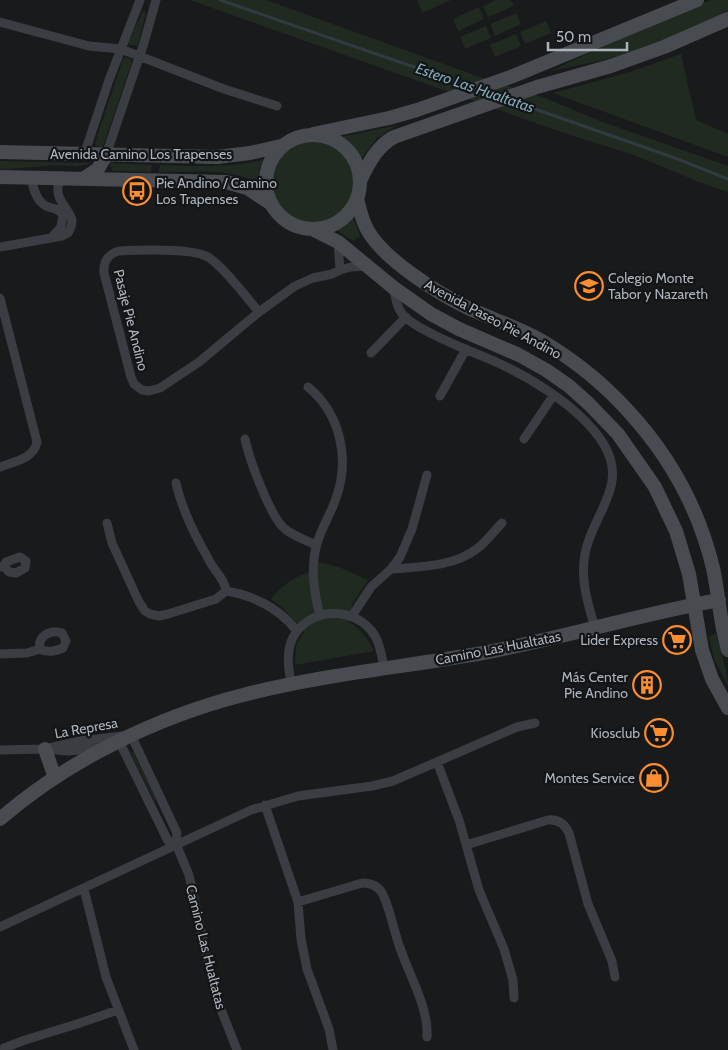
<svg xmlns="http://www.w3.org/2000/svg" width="728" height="1050" viewBox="0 0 728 1050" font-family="Cabin,sans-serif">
  <rect width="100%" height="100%" fill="#191a1c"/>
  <path fill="#212a21" d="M190,0H266L477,76L545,98L600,121L728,166V192L699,182L634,155L561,132Z
    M417,0H451L422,13Z
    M496,0H511L514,6L488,17L483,6Z
    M711,0H728V12L669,38L623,56L551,71L620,38Z
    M479,7L484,19L458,31L453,19Z
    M143,11L146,12L138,45H130L128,42Z
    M516,13L521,24L495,36L490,24Z
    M546,21L551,33L525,44L520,32Z
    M486,26L491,38L465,49L460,37Z
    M516,34L521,46L495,57L490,45Z
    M681,54L696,120L728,134V157L553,93L630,72Z
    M126,57L130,59L132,62L103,146L100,147L96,146L95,143L123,59Z
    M398,125L377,138L361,159L356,150L341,137Z
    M270 182a43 43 0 1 1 86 0a43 43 0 1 1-86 0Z
    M263,160L260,167L258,185C233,166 190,173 159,172L160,165C194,166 229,168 263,160Z
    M0,161L92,163C75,169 62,164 44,166C29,167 15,169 0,169Z
    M109,163L152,165L151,172L113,171Z
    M353,217L360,236L353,241L337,230L346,224Z
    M318,562L339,567L368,580L352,604L349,622C361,629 368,639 374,651L295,665L296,645L304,632L284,609L271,599C288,580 294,577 318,569Z
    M716,634C720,652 728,668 728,686L714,659L709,636Z
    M133,752L156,800L155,801L131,753Z"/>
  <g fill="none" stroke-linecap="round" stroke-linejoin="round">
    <path stroke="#2e3c41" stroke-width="3" d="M220,0L469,86
      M484,91L497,96
      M512,101L675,158L728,179"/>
    <path stroke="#3a3d41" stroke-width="9" d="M0,22L89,46L121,49L224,89L277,106
      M84,155L109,80L140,0
      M106,155L144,43L156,0
      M31,178C33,186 35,198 43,204C50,210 58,206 63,215L61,227L52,237
      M338,242L340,270
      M0,247L62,236L68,233C83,210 49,207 60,178
      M394,288C395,298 397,309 404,316C418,330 462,348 482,356C522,372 579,405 603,443C630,486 592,514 585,554C580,580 588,604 595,628
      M0,298L37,442C34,459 13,462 0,467
      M259,312C245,296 225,268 208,257C192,248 139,250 119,251C108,254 103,262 104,273L131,377L134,384L142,390L149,391L160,388L199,362L259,312L295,286L313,278L332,274L340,270L351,267L366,266
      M371,353L406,317
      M308,387C341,414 350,460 336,498C331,514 321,528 317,544C310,568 314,592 320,616
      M440,396L466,349
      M245,439C249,458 270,517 285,529C293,536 306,540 316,545
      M524,439L553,396
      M176,483C182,510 195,536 209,560C214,571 225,579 226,591
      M107,523L112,543L139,602L145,611L150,614L159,616L168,614L216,599L226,591
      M0,567L4,566L6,562L20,557L26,561L25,568L16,573L9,572L4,566
      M391,569C419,567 454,567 478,548C487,541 494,531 502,523
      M226,591C256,596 279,608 297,631
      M352,616L371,587L391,569L400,557L412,529L427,475
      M0,654L27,653L40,649C47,653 56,651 63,648L66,641L62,633C51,629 37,636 40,649
      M291,684C289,670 286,656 291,642C305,606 356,604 375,636C381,646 382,658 384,669
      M119,741L167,839L170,843L176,844
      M45,749L79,741L131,735L177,833L176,844L189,875L211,977L222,1012L237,1050
      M0,750L45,749L68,751L99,748
      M437,762L459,820L479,890L504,949L513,980L514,998
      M265,805L298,902L301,939L307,969L329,1029L333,1050
      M466,845L548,820C558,819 565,824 569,833L588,904L612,961L615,977
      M84,889L106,977L134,1050
      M298,902L362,883C370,883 378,886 382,893C389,905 394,931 399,945C408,973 429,1007 427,1037
      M0,927L251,810L298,796L372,786L393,781L517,727L535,723
      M4,1048L25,1040L77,1024L118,1010"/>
    <path stroke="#484c51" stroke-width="14" d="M313,134L389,118L417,110L513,76L697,0
      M266 182a47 47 0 1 1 94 0a47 47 0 1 1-94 0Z
      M0,152L217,157L250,153L281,146
      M0,177L226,182L247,188L270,203
      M83,179L98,169L106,155
      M360,181C368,164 377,146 394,137L537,87L611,66L664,47L728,19
      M357,199C360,210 362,221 368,231C385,260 436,292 466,307C491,319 518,327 542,341C574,360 605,385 630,413C670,457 699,510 713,568C719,596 720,624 728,650
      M314,230L338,242L394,288L431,314L459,329L519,355L546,370L569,386L589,404L618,434L655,487L676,531L689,574L702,650L712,679L728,708
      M45,749L55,778
      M0,819C68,760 157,717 243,695C323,674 407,667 488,652C566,637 641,614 719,600"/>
  </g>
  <defs>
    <symbol id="bus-ring" viewBox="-11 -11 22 22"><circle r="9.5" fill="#141517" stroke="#fc8e31" stroke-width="1.5"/><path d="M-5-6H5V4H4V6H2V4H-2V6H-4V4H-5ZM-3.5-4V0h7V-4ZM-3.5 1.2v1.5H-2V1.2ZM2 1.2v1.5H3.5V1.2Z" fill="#fc8e31"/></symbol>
    <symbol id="school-ring" viewBox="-11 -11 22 22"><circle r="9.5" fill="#141517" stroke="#fc8e31" stroke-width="1.5"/><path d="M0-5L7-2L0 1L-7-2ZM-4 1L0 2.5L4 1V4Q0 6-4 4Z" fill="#fc8e31"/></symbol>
    <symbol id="supermarket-ring" viewBox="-11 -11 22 22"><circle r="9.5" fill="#141517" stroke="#fc8e31" stroke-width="1.5"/><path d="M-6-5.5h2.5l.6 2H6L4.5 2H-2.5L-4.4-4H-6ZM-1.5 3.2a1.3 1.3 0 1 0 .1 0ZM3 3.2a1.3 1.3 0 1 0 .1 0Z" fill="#fc8e31"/></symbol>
    <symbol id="building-ring" viewBox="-11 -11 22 22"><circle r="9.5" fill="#141517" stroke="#fc8e31" stroke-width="1.5"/><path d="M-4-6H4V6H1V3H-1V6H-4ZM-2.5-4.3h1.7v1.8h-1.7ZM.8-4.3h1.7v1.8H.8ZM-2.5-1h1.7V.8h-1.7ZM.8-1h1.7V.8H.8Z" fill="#fc8e31"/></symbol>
    <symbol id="shop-ring" viewBox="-11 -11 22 22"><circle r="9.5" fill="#141517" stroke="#fc8e31" stroke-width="1.5"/><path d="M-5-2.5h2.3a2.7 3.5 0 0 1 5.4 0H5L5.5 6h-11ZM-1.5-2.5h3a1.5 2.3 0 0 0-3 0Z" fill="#fc8e31"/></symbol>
  </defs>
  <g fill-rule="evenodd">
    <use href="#bus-ring" x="121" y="175" width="32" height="32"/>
    <use href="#school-ring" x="573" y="270" width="32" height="32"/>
    <use href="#supermarket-ring" x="661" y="624" width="32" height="32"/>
    <use href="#building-ring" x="631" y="669" width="32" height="32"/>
    <use href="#supermarket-ring" x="643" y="717" width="32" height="32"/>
    <use href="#shop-ring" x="638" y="762" width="32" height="32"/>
  </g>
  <g text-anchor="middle" stroke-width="4.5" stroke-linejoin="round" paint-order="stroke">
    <g font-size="14" fill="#abb4bc" stroke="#141517">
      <text x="141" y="159">Avenida Camino Los Trapenses</text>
      <text transform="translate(493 319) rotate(28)" y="5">Avenida Paseo Pie Andino</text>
      <text transform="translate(131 320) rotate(76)" y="5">Pasaje Pie Andino</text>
      <text transform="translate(498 648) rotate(-11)" y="5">Camino Las Hualtatas</text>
      <text transform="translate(86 728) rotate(-10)" y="5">La Represa</text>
      <text transform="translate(206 947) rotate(76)" y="5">Camino Las Hualtatas</text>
    </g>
    <g font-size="14" fill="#abb4bc" stroke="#141517" text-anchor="end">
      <text x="156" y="188" text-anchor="start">Pie Andino / Camino<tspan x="156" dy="16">Los Trapenses</tspan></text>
      <text x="608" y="283" text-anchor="start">Colegio Monte<tspan x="608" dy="16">Tabor y Nazareth</tspan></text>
      <text x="658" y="645">Lider Express</text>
      <text x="628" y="682">Más Center<tspan x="628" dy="16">Pie Andino</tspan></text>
      <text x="640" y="738">Kiosclub</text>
      <text x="635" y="783">Montes Service</text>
    </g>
    <g font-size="15" font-style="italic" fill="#81aab8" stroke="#141517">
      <text transform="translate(475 88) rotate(19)" y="5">Estero Las Hualtatas</text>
    </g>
  </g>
  <path d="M548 42v8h79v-8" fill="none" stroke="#abb4bc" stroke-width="2.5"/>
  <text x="556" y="42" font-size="15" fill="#abb4bc" stroke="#141517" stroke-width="4" paint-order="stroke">50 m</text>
</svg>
